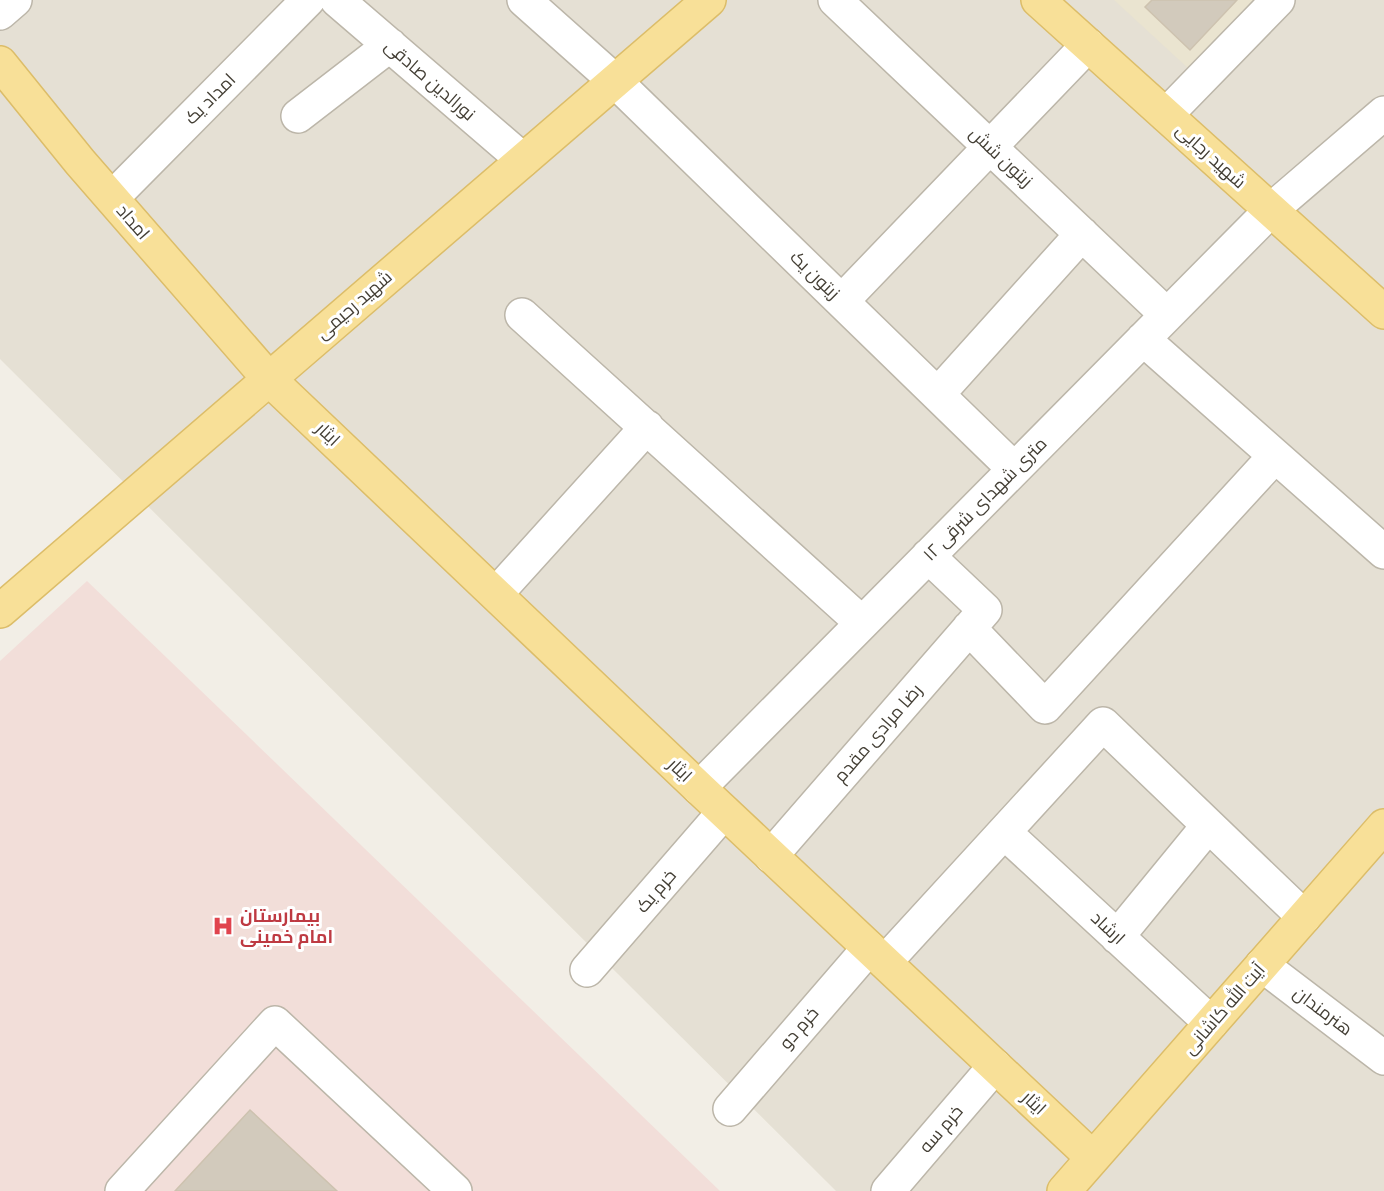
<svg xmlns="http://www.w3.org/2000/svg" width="1384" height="1191" viewBox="0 0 1384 1191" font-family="Cabin,Cairo,sans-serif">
  <rect width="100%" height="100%" fill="#f2eee6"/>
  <path fill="#e5e0d4" d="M0,0H1384V1191H836L0,359Z"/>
  <path fill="#eae4d0" d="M1114,0H1256L1190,70Z"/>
  <path fill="#f2ded9" d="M87,581L720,1191H0V661Z"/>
  <path fill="#d2cabc" stroke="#cdc2af" stroke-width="1.5" d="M1152,0H1237L1190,50L1145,7Z
    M250,1110L337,1191H175Z"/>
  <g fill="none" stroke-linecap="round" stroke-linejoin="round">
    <defs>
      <path id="minor" d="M337,0L523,160
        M524,0L615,81L1014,469
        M835,0L1167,315
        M0,13L15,0
        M1166,115L1278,0
        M298,116L390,45
        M112,198L308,0
        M842,301L1088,45
        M522,315L862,623
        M1143,339L1384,552
        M938,394L1082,234
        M496,594L647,427
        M969,628L1045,707L1275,456
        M699,788L1271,210L1384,113
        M1004,832L1211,1023
        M771,856L985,610L928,556
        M1117,937L1208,826
        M885,962L1103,724L1304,917
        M1262,965L1384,1058
        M587,970L724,812
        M730,1109L869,948
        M122,1191L275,1023L455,1191
        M888,1191L995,1066"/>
      <path id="major" d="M1038,0L1384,312
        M0,63L80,162L269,379L699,788L1093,1158
        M0,611L709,0
        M1064,1191L1384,826"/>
    </defs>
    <use href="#minor" stroke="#bcb6a9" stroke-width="36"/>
    <use href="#major" stroke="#dcbd69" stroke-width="36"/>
    <use href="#minor" stroke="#fff" stroke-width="33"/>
    <use href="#major" stroke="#f8e098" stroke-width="33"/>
  </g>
  <defs>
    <symbol id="hospital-bare" viewBox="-9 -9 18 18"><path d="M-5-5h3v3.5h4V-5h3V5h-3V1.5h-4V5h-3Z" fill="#e0444e" stroke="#fff" stroke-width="2.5" paint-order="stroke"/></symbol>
  </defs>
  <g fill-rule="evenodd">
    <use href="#hospital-bare" x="208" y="911" width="30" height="30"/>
  </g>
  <g text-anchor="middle" stroke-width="6" stroke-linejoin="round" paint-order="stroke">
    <g font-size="18" fill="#443f35" stroke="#fff">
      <text transform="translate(430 80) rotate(41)" y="6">نورالدین صادقی</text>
      <text transform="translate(210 99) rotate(-45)" y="6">امداد یک</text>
      <text transform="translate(1211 156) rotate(42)" y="6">شهید رجایی</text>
      <text transform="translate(1001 157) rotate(43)" y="6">زیتون شش</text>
      <text transform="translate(133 222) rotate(49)" y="6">امداد</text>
      <text transform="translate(815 275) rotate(44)" y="6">زیتون یک</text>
      <text transform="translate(354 305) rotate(-41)" y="6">شهید رحیمی</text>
      <text transform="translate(328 434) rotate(44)" y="6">ایثار</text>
      <text transform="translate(985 499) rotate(-45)" y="6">۱۲ متری شهدای شرقی</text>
      <text transform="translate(878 733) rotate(-49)" y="6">رضا مرادی مقدم</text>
      <text transform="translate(680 770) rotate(44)" y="6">ایثار</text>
      <text transform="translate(656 891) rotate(-49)" y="6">خرم یک</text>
      <text transform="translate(1108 928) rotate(43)" y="6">ارشاد</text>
      <text transform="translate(1224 1009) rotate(-49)" y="6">آیت الله کاشانی</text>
      <text transform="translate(1323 1011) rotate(37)" y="6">هنرمندان</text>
      <text transform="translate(799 1028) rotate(-49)" y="6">خرم دو</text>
      <text transform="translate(1034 1103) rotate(43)" y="6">ایثار</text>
      <text transform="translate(941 1129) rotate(-49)" y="6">خرم سه</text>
    </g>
    <g font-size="18" font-weight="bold" fill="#be3a42" stroke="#fff" text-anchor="start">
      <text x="240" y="922">بیمارستان<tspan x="240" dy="21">امام خمینی</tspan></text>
    </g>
  </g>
</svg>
